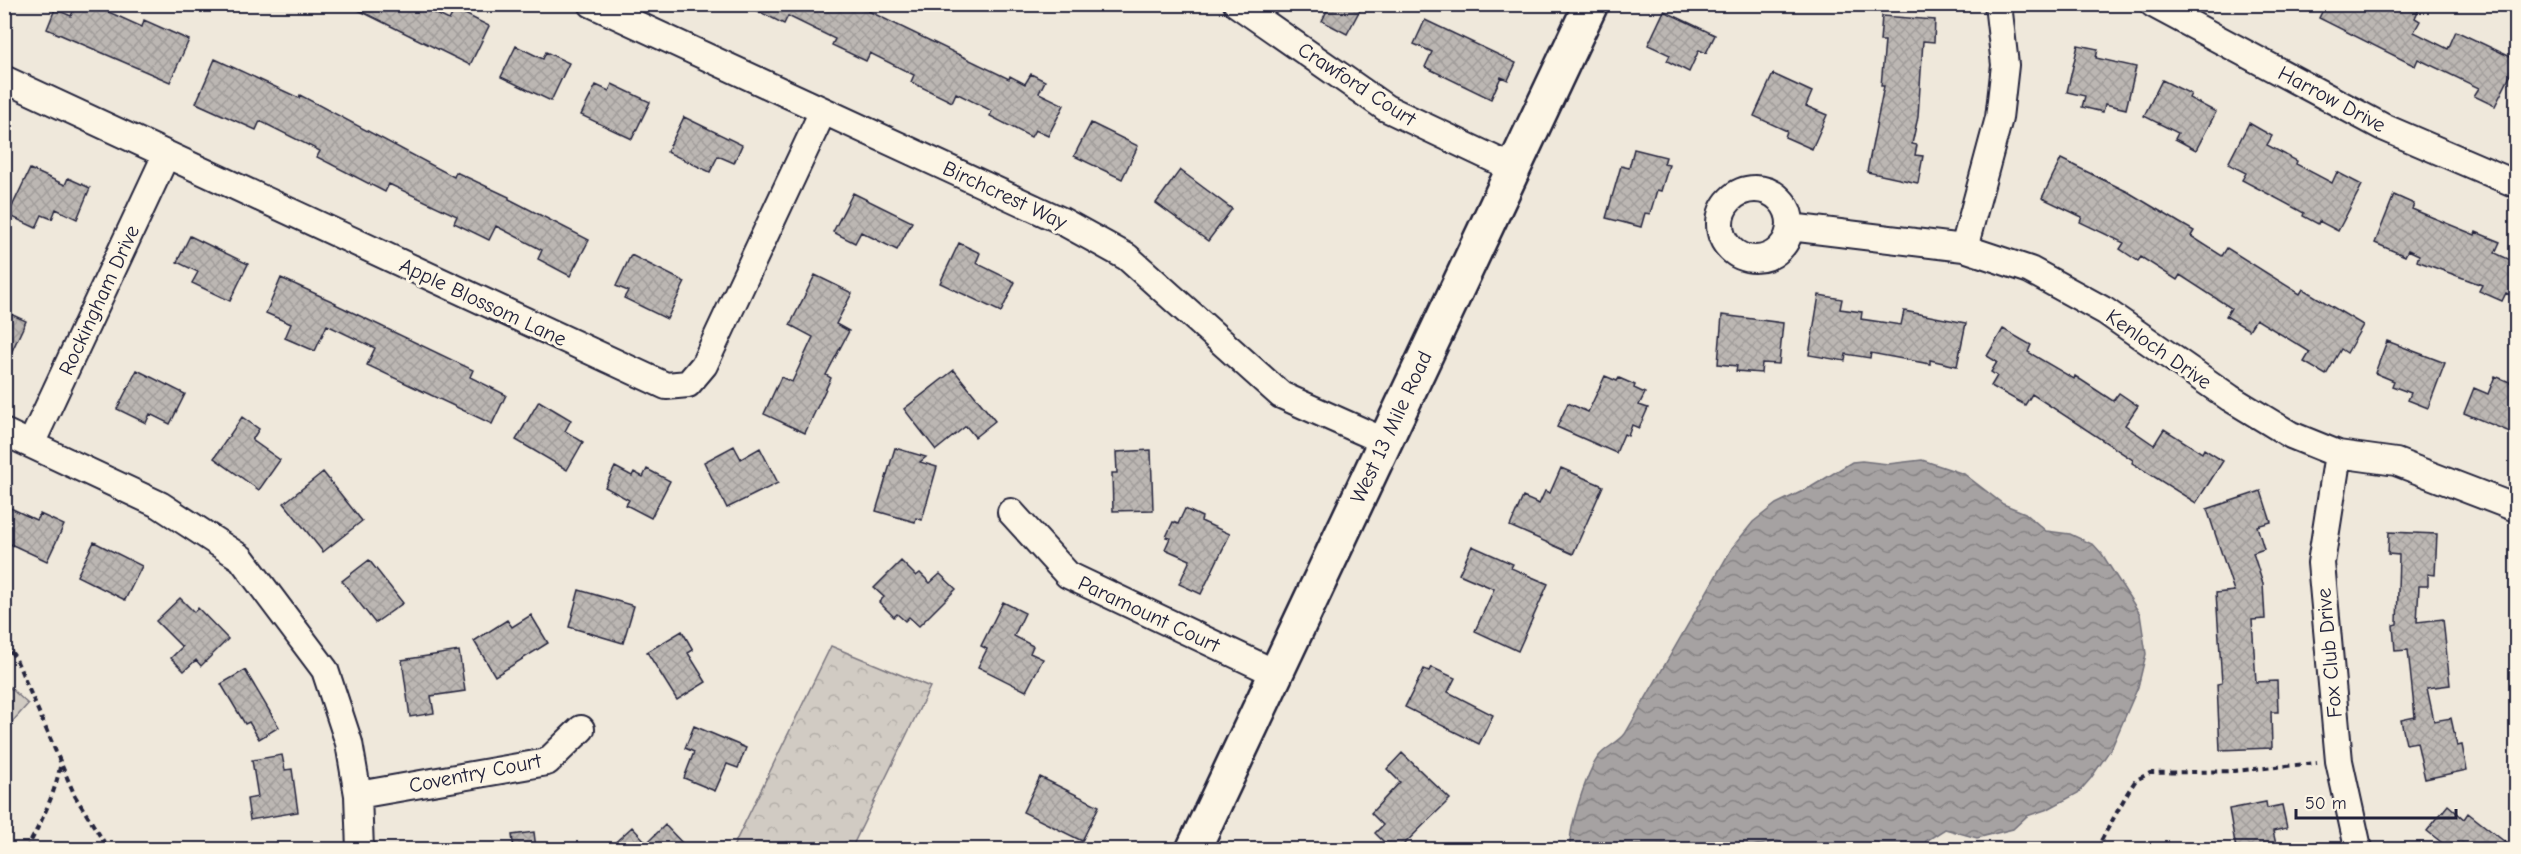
<svg xmlns="http://www.w3.org/2000/svg" width="2521" height="854" viewBox="0 0 2521 854" font-family="'Comic Neue',sans-serif">
  <defs>
    <pattern id="forest-crowns" width="20" height="18" patternUnits="userSpaceOnUse" patternTransform="scale(1.5)"><rect width="20" height="18" fill="#d1cbc3"/><path d="M2 6a3 3 0 1 1 6 0M12 15a3 3 0 1 1 6 0" fill="none" stroke="#b3aea8"/></pattern>
    <pattern id="water-waves" width="16" height="10" patternUnits="userSpaceOnUse" patternTransform="scale(1.5)"><rect width="16" height="10" fill="#a6a2a2"/><path d="M0 5q4-4 8 0t8 0" fill="none" stroke="#878485"/></pattern>
    <pattern id="building-cross-hatch" width="8" height="8" patternUnits="userSpaceOnUse" patternTransform="scale(1.5)"><rect width="8" height="8" fill="#bcb7b3"/><path d="M0 0l8 8M0 8l8-8" fill="none" stroke="#a19d9b"/></pattern>
  </defs>
  <rect width="100%" height="100%" fill="#efe8db"/>
  <filter id="ink" filterUnits="userSpaceOnUse"><feTurbulence type="fractalNoise" baseFrequency=".0167" numOctaves="2"/><feDisplacementMap in="SourceGraphic" scale="12" xChannelSelector="R" yChannelSelector="G"/><feConvolveMatrix kernelMatrix="1 2 1 2 8 2 1 2 1" color-interpolation-filters="sRGB"/></filter>
  <g filter="url(#ink)">
    <path fill="url(#forest-crowns)" stroke="#7a767f" stroke-width="1.5" d="M831,646L930,687L851,849H732Z"/>
    <path fill="#d1cbc3" stroke="#7a767f" stroke-width="1.5" d="M5,683L28,704L5,730Z"/>
    <path fill="url(#water-waves)" stroke="#716f79" stroke-width="1.5" d="M1922,460L1964,474L2003,504L2025,513L2046,531L2070,534L2094,545L2102,554L2140,614L2146,654L2138,687L2112,747L2091,778L2078,793L2048,809L2027,816L2013,829L1977,838L1945,829L1926,841L1921,849H1812L1777,841L1738,850L1570,849C1568,830 1587,771 1599,756C1606,747 1618,743 1625,734L1732,548L1753,522L1776,504L1811,487L1852,462L1862,461L1888,464Z"/>
    <path fill="url(#building-cross-hatch)" stroke="#22223b" stroke-width="1.5" d="M76,4H91L142,27L144,20L189,40L170,82L47,29L55,9L71,16Z
      M346,4H416L449,20L455,9L489,26L470,65Z
      M744,4H854L1009,79L1010,76L1025,84L1031,74L1045,81L1039,93L1064,105L1048,136L1035,130L1031,137L990,116L992,111L956,93L952,102L911,82L914,75L870,53L866,61L832,45L835,39L788,16L784,24Z
      M1330,4H1363L1347,34L1322,21Z
      M2326,4H2410L2419,9L2415,18L2420,21L2414,32L2448,49L2456,31L2517,60V62L2495,106L2474,96L2479,88L2418,59L2415,66L2319,18Z
      M1664,11L1715,35L1706,53L1699,50L1689,72L1667,61L1670,55L1648,45Z
      M1882,16L1935,20L1934,42L1923,41L1918,117L1912,144L1917,145L1915,155L1923,156L1918,183L1867,172L1884,86H1881L1885,41H1880Z
      M1425,20L1516,63L1508,80L1501,77L1491,99L1425,67L1432,52L1414,44Z
      M2078,45L2098,49L2096,58L2136,67L2126,109L2105,104L2103,112L2082,107L2085,96L2067,92Z
      M516,46L543,59L546,52L569,63L551,101L501,77Z
      M215,59L299,98L300,95L454,177L456,172L509,197V199L589,240L570,276L538,259L542,250L496,226L489,240L454,223L457,216L389,184L385,192L317,157L320,151L260,121L256,130L196,103Z
      M1773,74L1812,92L1806,106L1827,115L1812,149L1785,137L1787,131L1754,116Z
      M2162,80L2191,94L2189,98L2216,112L2196,150L2175,139L2178,133L2144,116Z
      M612,84L650,102L632,139L581,115L596,85L609,91Z
      M684,117L742,145L734,163L718,156L710,172L667,152Z
      M1091,123L1138,146L1122,179L1074,156Z
      M2249,123L2272,136L2267,145L2297,161L2296,164L2332,183L2337,172L2362,185L2338,231L2319,221L2318,224L2303,216L2304,213L2242,180L2246,173L2228,164Z
      M1634,149L1666,157L1664,164L1669,165L1661,191L1657,190L1650,214L1645,213L1641,227L1606,218L1621,166L1629,168Z
      M2061,159L2128,192L2180,223L2194,231L2191,236L2222,256L2227,248L2300,294L2303,289L2363,325L2347,353L2341,349L2326,375L2304,362L2310,352L2256,319L2249,330L2226,316L2231,308L2180,275L2177,280L2141,257L2138,261L2120,249L2124,243L2080,222L2082,217L2042,198Z
      M30,169L65,185L68,178L90,188L77,219L56,209L52,219L42,215L36,228L8,215Z
      M1180,170L1232,209L1208,241L1156,203Z
      M853,193L912,222L897,250L861,232L855,243L833,232Z
      M2394,195L2414,204L2412,209L2475,235L2476,232L2500,242L2495,253L2517,263V298L2506,293L2502,301L2479,291L2482,285L2417,261L2419,255L2408,250L2405,256L2375,243Z
      M190,236L248,264L230,301L192,283L198,272L177,262Z
      M959,243L980,253L976,263L1015,282L1001,312L940,283Z
      M631,255L685,282L667,319L624,298L628,291L616,286Z
      M815,275L852,293L836,324L849,331L826,375L831,378L805,433L764,414L781,377L792,382L813,337L790,325Z
      M281,278L336,303L335,304L473,370L470,377L506,395L492,424L367,365L375,348L327,325L315,351L285,338L291,324L266,313Z
      M1819,295L1842,299L1840,309L1862,312L1861,319L1901,325L1904,311L1966,323L1957,366L1930,360V364L1871,353L1870,358L1846,354L1845,361L1809,355Z
      M4,311L26,321L4,368Z
      M1722,315L1783,323L1779,364L1762,363L1761,373L1736,371L1737,366L1718,364Z
      M2003,329L2031,345L2028,352L2074,379L2075,376L2113,401L2119,393L2138,406L2125,425L2154,445L2164,429L2202,453L2204,449L2223,461L2196,503L2132,463L2133,460L2032,394L2025,405L1991,386L1997,376L1991,372L1997,362L1987,356Z
      M2387,341L2445,363L2428,408L2408,400L2411,393L2392,386L2394,381L2375,373Z
      M137,370L185,394L170,424L150,414L146,423L117,409Z
      M954,370L995,421L975,437L966,426L936,450L904,409Z
      M1605,376L1617,381L1619,378L1635,385L1634,388L1645,393L1639,405L1648,408L1639,428L1632,425L1628,436L1624,434L1616,453L1557,427L1568,403L1588,412Z
      M2495,376L2517,385V435L2464,413L2474,388L2488,394Z
      M539,401L571,420L565,431L583,442L567,470L516,440Z
      M242,417L259,429L252,440L280,460L259,490L214,458Z
      M734,446L741,459L760,448L778,483L727,508L704,462Z
      M895,448L926,457L920,462L937,467L922,520L916,518L915,522L876,511Z
      M1151,450L1153,510L1113,511L1112,473H1117L1116,452Z
      M615,467L632,476L634,472L643,477L647,469L670,481L651,518L626,505L629,500L605,487Z
      M1561,468L1603,486L1573,554L1510,526L1523,497L1539,504L1545,491L1550,493Z
      M323,472L362,521L323,552L284,503Z
      M2261,491L2271,522L2257,526L2264,549L2253,553L2263,584L2265,619L2252,620L2256,682L2277,681L2278,712H2271L2272,748L2220,750L2217,684L2222,683L2216,593L2234,591L2207,509Z
      M4,505L36,520L40,514L64,525L47,561L4,541Z
      M1185,509L1202,517L1201,521L1230,534L1201,594L1179,584L1190,560L1165,549L1170,538L1166,537L1173,522L1178,524Z
      M2389,532L2437,534L2435,575L2428,574V586H2419L2417,622L2443,619L2450,685L2427,688L2434,721L2451,718L2457,746L2462,745L2467,770L2425,779L2417,742L2406,744L2401,720L2415,717L2408,650L2395,651L2393,625L2397,624L2399,555L2388,554Z
      M94,542L142,566L125,600L77,576Z
      M1472,546L1513,564L1511,568L1548,584L1518,651L1475,631L1494,589L1459,574Z
      M369,560L403,603L375,623L342,581Z
      M901,561L916,576L920,573L930,583L940,574L956,589L919,626L909,617L905,621L897,614L894,617L879,602L884,597L874,588Z
      M579,590L634,606L623,643L569,627Z
      M180,598L194,612L198,608L228,639L201,666L196,660L184,671L171,658L182,647L156,621Z
      M1003,602L1025,613L1014,636L1033,646L1030,653L1043,659L1026,691L978,667L987,649L981,646Z
      M531,615L548,643L495,676L474,641L507,620L512,627Z
      M682,631L693,650L688,653L706,682L677,700L647,652Z
      M459,651L465,691L431,696L434,713L410,717L402,660Z
      M1431,667L1455,678L1448,692L1493,715L1479,744L1405,707L1424,669L1429,671Z
      M245,670L279,727L259,739L249,722L245,724L221,684Z
      M694,726L746,748L738,768L727,764L715,791L684,778L694,752L685,748Z
      M1402,753L1450,799L1399,849H1391L1375,833L1383,825L1371,813L1400,782L1387,769Z
      M282,755L285,770L292,769L298,812L250,820L247,799L258,797L252,760Z
      M1040,777L1099,806L1082,841L1023,812Z
      M2266,802L2267,808L2282,805L2287,828L2273,831L2277,849H2236L2229,809Z
      M2448,805L2464,819L2468,813L2514,849H2450L2427,831Z
      M665,825L688,849H608L632,827L647,843Z
      M534,832L536,849H514L512,835Z"/>
    <g fill="none" stroke-linecap="round" stroke-linejoin="round">
      <defs>
        <path id="street" d="M592,4L1060,220L1127,257L1281,395L1384,441
          M1237,4L1386,108L1515,169
          M2153,4L2383,127L2516,184
          M4,79L666,386L688,384L704,365L823,111
          M1720 224a35 35 0 1 1 70 0a35 35 0 1 1-70 0Z
          M1790,227L1964,248L2030,270L2105,311L2230,398L2291,435L2338,454L2396,462L2516,508
          M1964,248L1999,118L2005,65L1998,4
          M4,432L160,505L241,558L325,670L349,743L358,795L360,850
          M31,444L166,155
          M2338,454L2321,563L2339,761L2357,843L2360,850
          M1011,512L1068,575L1275,673
          M358,795L547,762L581,729"/>
        <path id="secondary" d="M1193,850L1591,4"/>
      </defs>
      <use href="#street" stroke="#22223b" stroke-width="30"/>
      <use href="#secondary" stroke="#22223b" stroke-width="38"/>
      <path stroke="#22223b" stroke-width="4" stroke-dasharray="6 4.5" stroke-linecap="butt" d="M4,643L15,657L75,796L109,850
        M26,850C41,823 54,796 60,767
        M2096,850L2128,792L2136,780L2150,773L2234,771L2317,763"/>
      <use href="#street" stroke="#fcf5e5" stroke-width="26"/>
      <use href="#secondary" stroke="#fcf5e5" stroke-width="33"/>
    </g>
  </g>
  <g text-anchor="middle" stroke-width="6" stroke-linejoin="round" paint-order="stroke">
    <g font-size="21" fill="#22223b" stroke="#fcf5e5">
      <text transform="translate(1357 84) rotate(33)" y="7">Crawford Court</text>
      <text transform="translate(2332 99) rotate(28)" y="7">Harrow Drive</text>
      <text transform="translate(1005 195) rotate(25)" y="7">Birchcrest Way</text>
      <text transform="translate(99 300) rotate(-65)" y="7">Rockingham Drive</text>
      <text transform="translate(483 302) rotate(25)" y="7">Apple Blossom Lane</text>
      <text transform="translate(2159 349) rotate(35)" y="7">Kenloch Drive</text>
      <text transform="translate(1391 427) rotate(-65)" y="7">West 13 Mile Road</text>
      <text transform="translate(1149 614) rotate(25)" y="7">Paramount Court</text>
      <text transform="translate(2329 653) rotate(-95)" y="7">Fox Club Drive</text>
      <text transform="translate(475 773) rotate(-11)" y="7">Coventry Court</text>
    </g>
  </g>
  <rect width="2521" height="854" fill="none" stroke="#fcf5e5" stroke-width="24"/>
  <rect x="12" y="12" width="2497" height="830" fill="none" stroke="#22223b" stroke-width="2" filter="url(#ink)"/>
  <path d="M2296 809v9h160v-9" fill="none" stroke="#22223b" stroke-width="3"/>
  <text x="2305" y="809" font-size="18" fill="#22223b" stroke="#fcf5e5" stroke-width="4.5" paint-order="stroke">50 m</text>
</svg>
